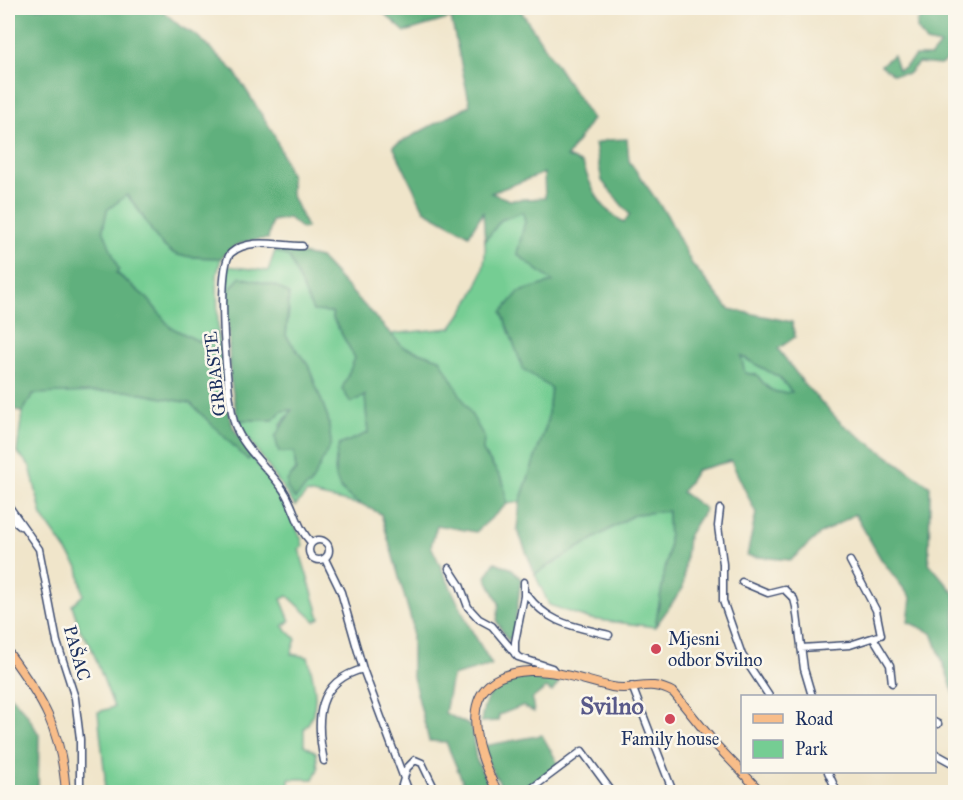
<svg xmlns="http://www.w3.org/2000/svg" width="963" height="800" viewBox="0 0 963 800" font-family="'IM FELL Great Primer',serif">
  <rect width="100%" height="100%" fill="#fbf7ec"/>
  <filter id="ink" filterUnits="userSpaceOnUse"><feTurbulence type="fractalNoise" baseFrequency=".0167" numOctaves="2"/><feDisplacementMap in="SourceGraphic" scale="12" xChannelSelector="R" yChannelSelector="G"/><feConvolveMatrix kernelMatrix="1 2 1 2 8 2 1 2 1" color-interpolation-filters="sRGB"/></filter>
  <filter id="wash" filterUnits="userSpaceOnUse"><feTurbulence type="fractalNoise" baseFrequency=".008" numOctaves="4" result="noise"/><feDisplacementMap in="SourceGraphic" scale="24" xChannelSelector="R" yChannelSelector="G"/><feGaussianBlur stdDeviation="1.35" result="paint"/><feColorMatrix in="noise" values="0 0 0 0 0 0 0 0 0 0 0 0 0 0 0 0 0 1.4 0 .05"/><feComposite in="paint" operator="in"/></filter>
  <g filter="url(#wash)">
    <rect width="100%" height="100%" fill="#f0e5ca"/>
    <path fill="#75cd93" stroke="#487e78" stroke-width="1.5" d="M126,195C144,211 154,247 178,255C191,258 208,257 221,258L217,275L218,334L210,332L204,344L170,327L148,299L116,272L103,229L107,210Z
      M523,212L525,222L517,254L553,282L519,292L523,369L551,388L547,423L520,502L507,504L503,481L483,451L440,359L403,347L390,334L451,328C471,301 488,275 485,241L501,220Z
      M275,251L289,257L313,311L332,312L333,319L355,358L365,395L368,434L339,445L340,489L361,505L307,493L295,506L239,424L238,420H273L282,411L293,410L280,425L294,452L296,470L287,481L320,462L331,443L328,418L308,365L286,336L289,311L276,286L240,277L227,293V266L268,271Z
      M740,356L779,377L793,393C773,394 768,390 757,375L745,373Z
      M71,391H127L190,403L249,459L251,455L280,495L301,538L303,546L299,549L320,618L315,621L288,596L281,599L290,621L283,626L296,639L291,654L308,657C314,681 322,709 304,729V745L316,752L318,769L313,779H289V792H104L105,777L98,712L114,707L90,644L80,630L72,605L83,595L78,567L42,516L30,466L17,452L22,413L33,394Z
      M668,511L669,547L655,627L590,619L549,605L535,574L635,514Z"/>
    <path fill="#60b07d" stroke="#3e706e" stroke-width="1.5" fill-rule="evenodd" d="M8,8H159L181,27L196,35L234,71L274,134L291,177V194L307,228L302,229L289,218L272,221L268,239C248,239 235,243 221,258C208,257 191,258 178,255C154,247 144,211 127,195L107,210L103,229L119,270L116,273L148,299L170,327L204,344L210,332L218,334L228,407L233,427L251,455L248,460L190,403L127,391L33,394L22,413L11,407L8,386L15,375L8,369Z
      M378,8H519L592,119L567,157L583,164C591,188 600,210 624,222L630,215L602,181L595,144L607,140L627,139L629,161L667,215L692,264L729,309L792,322L795,337L778,349L805,385L841,423L930,486L929,563L955,594V696L932,633L908,622L911,598L881,559L855,514L820,534L791,560L747,556L756,513L731,461L697,470L682,492L705,509L688,536L683,588L655,627L669,547L668,511L635,514L535,574L517,529L520,502L547,423L551,388L523,369L502,312L519,292L553,282L517,254L525,222L523,212L501,220L485,241L483,212L469,235L424,210L393,146L470,105L451,18L405,32ZM544,173L545,198L510,200L491,193ZM741,356L779,377L792,392C773,395 767,389 757,375L745,373Z
      M926,8H936L939,14L947,17L955,8V56L940,65L918,63L908,74H893L881,65L893,55L898,70L905,67L915,56H931L940,45L926,42L917,29V22L928,11Z
      M300,249L293,252L320,258L403,347L440,359L484,437L483,451L503,481L507,504L476,532L437,525L431,546L469,626L492,665L452,676L445,713L471,726L476,759L492,792H467L446,742L429,741L412,673V623L381,514C344,496 327,489 339,445L368,433L365,395L351,403L342,389L355,358L333,318L332,312L313,311L289,257L275,251Z
      M240,277L276,286L289,294L286,336L308,365L328,418L331,443L310,486H307L295,499L287,488V481L296,470L294,452H279L275,437L292,410L282,411L273,420H238L230,377L227,293Z
      M495,562L512,569L521,579L514,633L508,641L497,622L499,603L486,577Z
      M523,676L560,681L552,692L546,688L532,699L534,712L522,706L499,715L498,721L481,722C485,691 495,686 523,676Z
      M8,693L27,714L39,735L38,792H8Z
      M542,735L559,765L521,792H505L489,765L484,746Z"/>
  </g>
  <g filter="url(#ink)">
    <g fill="none" stroke-linecap="round" stroke-linejoin="round">
      <defs>
        <path id="minor" d="M302,246C278,246 250,237 231,253C215,267 227,402 235,425C244,450 270,469 284,491C295,508 297,529 312,543
          M8,505L39,549L57,642L75,698L80,739V792
          M720,509L718,526L723,564V601L742,655L769,696
          M8,516L20,526
          M309 550a10 10 0 1 1 20 0a10 10 0 1 1-20 0Z
          M325,559L341,592L363,669L409,792
          M449,568L460,585L468,607L479,619L492,626L518,657L552,668L556,673
          M742,582L768,593L784,589L794,599L796,607L804,669L812,696
          M524,596V582
          M874,639L890,665L892,683
          M801,648L850,645L881,635L876,610L850,561
          M515,654V642L524,596L527,595C550,625 574,626 609,635
          M632,686L673,792
          M934,722L938,724
          M934,753L954,764
          M324,761C315,719 317,681 363,669
          M828,772L837,792
          M400,792L407,768L415,760L422,763L436,792
          M527,792L582,751L612,792"/>
        <path id="major" d="M8,652C44,701 61,729 66,792
          M498,792C472,746 453,674 530,671C558,670 585,681 612,687C636,692 648,678 674,693L717,746L761,792"/>
      </defs>
      <use href="#minor" stroke="#3b4a6e" stroke-width="9"/>
      <use href="#major" stroke="#3b4a6e" stroke-width="10"/>
      <use href="#minor" stroke="#fff" stroke-width="6"/>
      <use href="#major" stroke="#f8bd89" stroke-width="8"/>
    </g>
  </g>
  <g fill="#d1495b" stroke="#fbf7ec" stroke-width="2">
    <circle cx="656" cy="649" r="6"/>
    <circle cx="670" cy="719" r="6"/>
  </g>
  <g text-anchor="middle" stroke-width="5" stroke-linejoin="round" paint-order="stroke">
    <g font-size="18" fill="#1b2f5e" stroke="#fbf7ec">
      <text transform="translate(215 374) rotate(-96)" y="6">GRBASTE</text>
      <text transform="translate(77 653) rotate(74)" y="6">PAŠAC</text>
    </g>
    <g font-size="18" fill="#1b2f5e" stroke="#fbf7ec" text-anchor="start">
      <text x="668" y="645">Mjesni<tspan x="668" dy="21">odbor Svilno</tspan></text>
      <text x="670" y="745" text-anchor="middle">Family house</text>
    </g>
    <g font-size="24" font-weight="bold" fill="#595a8a" stroke="#fbf7ec">
      <text x="612" y="714">Svilno</text>
    </g>
  </g>
  <rect width="963" height="800" fill="none" stroke="#fbf7ec" stroke-width="30"/>
  <rect x="741" y="695" width="195" height="78" fill="#fbf7ec" stroke="#a1a7b3" stroke-width="1.5"/>
  <rect x="753" y="714" width="30" height="9" fill="#f8bd89" stroke="#a1a7b3" stroke-width="1.5"/>
  <text x="795" y="725" font-size="18" fill="#1b2f5e">Road</text>
  <rect x="753" y="740" width="30" height="18" fill="#75cd93" stroke="#a1a7b3" stroke-width="1.5"/>
  <text x="795" y="755" font-size="18" fill="#1b2f5e">Park</text>
</svg>
